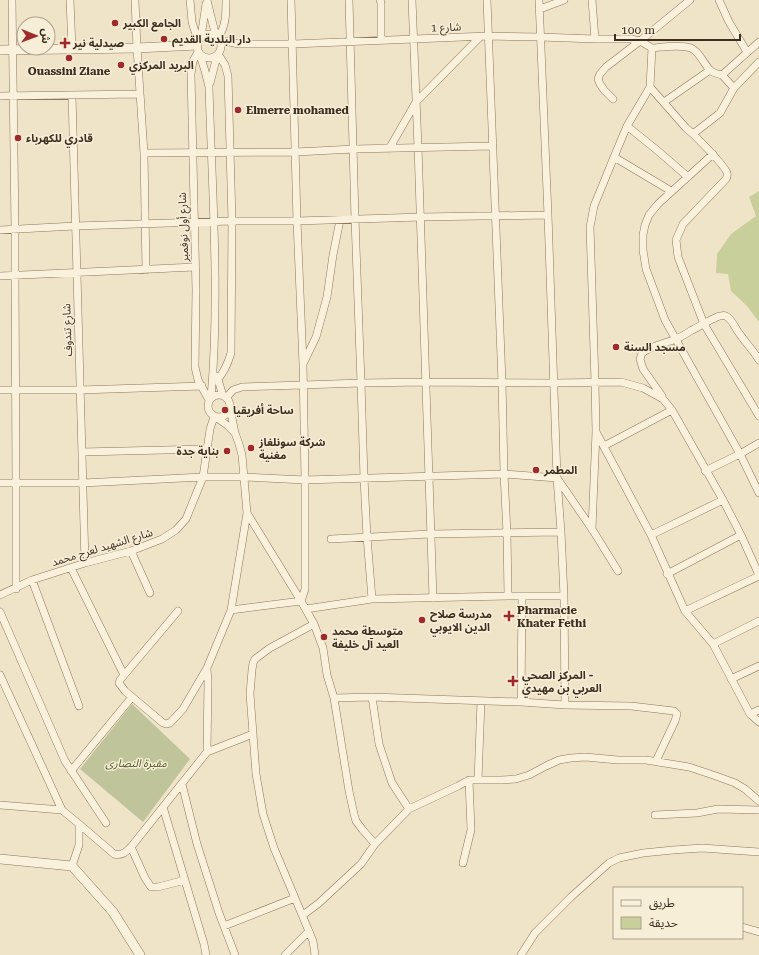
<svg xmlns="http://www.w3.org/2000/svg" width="759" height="955" viewBox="0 0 759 955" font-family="'Roboto Serif','Noto Sans Arabic',serif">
  <rect width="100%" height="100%" fill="#f0e4c8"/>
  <path fill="#c9cf9b" d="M759,191V322L747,306L731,291L728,274L716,273L717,254L731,234L756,216L749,197Z"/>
  <path fill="#bfc49a" d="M132,704L190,759L143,822L80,769Z"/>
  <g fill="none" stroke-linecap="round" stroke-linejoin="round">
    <defs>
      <path id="minor" d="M12,0L15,229V275L16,482V589
        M70,0L72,49
        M135,0L137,48L144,153L146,270
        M190,0L192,22L198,41
        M207,0L211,17L216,36
        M349,0L355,219L361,383L364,478L367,537L372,599
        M380,0L381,3V40
        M412,0L418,147L433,598
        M487,0L502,382L504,474L507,533L508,596
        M539,0L548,215L557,478L561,532L564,596L565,705
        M592,0L595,39
        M719,0L729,22L747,52
        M540,9L564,0
        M197 46a12 12 0 1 1 24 0a12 12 0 1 1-24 0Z
        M201,37L206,4
        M218,38C226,26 226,14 226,0
        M219,40L239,44H293L487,36L540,37L595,39H631L640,41L652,48
        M652,48C663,47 681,44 691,48C700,52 703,63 710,70C713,73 718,74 722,75L759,42
        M198,52L193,61L191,74L196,290L195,367L198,380L209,400
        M200,55L205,71L209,87C212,190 220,295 211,398
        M210,83L217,56
        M650,87L686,128L693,134L720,113L734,88L722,75
        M734,88L759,62
        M72,95L85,563
        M0,96L140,94
        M613,99L604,90L600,84L598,79L600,74L606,67L640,41L690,0
        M664,102L710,70
        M627,126L658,151L688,177
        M693,134C699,140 726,167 727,173C728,176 727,177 726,179L683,224L676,240L678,257L704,324L759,416
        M389,149L416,102L480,37
        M144,153L296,152L354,149L492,146
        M713,154L658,204L649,215L645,225L643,235V250L646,269L665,320L740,454L759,493
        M614,157L671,191
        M0,230L75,226L232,221H297L421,217L548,215
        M0,276L195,267
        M304,362L316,337L327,297L333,255L340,220
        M217,376L223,396
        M218,379C225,371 228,363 231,353L232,221L228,76L225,65L218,54
        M0,390H80L202,386
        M208 406a11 11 0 1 1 22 0a11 11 0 1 1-22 0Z
        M662,396L643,369L640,359L642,353C651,346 663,344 673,340C680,338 686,334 692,330C699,327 719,313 726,316C732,319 735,328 739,333C745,342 753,350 759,360
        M226,398L233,390L242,387L303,385L361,383L426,382L554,383L621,382L643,388L663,399L672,410L723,500L741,535L759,575
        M217,418L227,425L234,432
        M596,432L651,535L685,611L713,644L750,714L759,722
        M604,446L672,410
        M82,452L206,449
        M705,471L740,454L759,443
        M0,483H83L203,477H245L305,480L504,474L557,478L592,529L618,571
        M247,513L301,601L314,624L323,648L327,675L334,698L349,791L354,814L356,821L362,829L375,844
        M592,529L596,432L595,382L590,227L594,206L614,157L627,126L650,87L652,48
        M651,535L723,500
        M331,539L430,534L561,532
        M131,551L150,593
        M71,568L124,675
        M667,574L741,535
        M32,580L79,706
        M0,595L32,580L85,563L131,551L162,539L176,530L186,519L203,477L210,429L214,417
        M306,609L372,599L508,596H564
        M231,610L301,601L305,589V480L303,364L297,221L291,0
        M178,611L120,680L119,683L125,691L163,723L166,724L170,723L183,709L207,668L231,610L247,513L242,455L239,444L235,433L230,408
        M685,611L759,576
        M0,612L65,761L106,823
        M314,624L270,648L255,659L253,663L252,670L250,694L256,774L263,814L274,848L313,941L315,955
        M713,644L759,621
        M207,669L208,681L207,752
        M0,675L62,810L79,824V845L72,866
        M731,679L759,666
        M372,697L379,744L392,783L409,809
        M334,698L372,697L521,702L565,705L631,706L674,711L677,714L675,721L656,761
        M521,702L522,596
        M750,714L759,710
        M71,771L132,697
        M478,780L481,701
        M182,784L197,844L219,913L235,955
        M0,805L62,810
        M163,807L204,944L206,955
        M655,815L697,813L718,809L759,810
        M79,824L114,854C122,856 126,852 131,847L207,752L253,734
        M131,847L145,878L151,887H158L185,880
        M463,863L471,830L469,780
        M303,915L319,903L361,864L375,844L409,809L458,786L469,780H502L516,779L529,775L546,766L559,760L571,758L585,757L618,760H646L689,767L716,776L735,783L745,789L759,801
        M224,926L295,898
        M742,927L759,932
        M285,955L309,931
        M521,955L535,933L571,897L609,863L619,858L643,853L673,850L702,848L759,852"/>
      <path id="tertiary" d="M0,50L137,48L197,45
        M0,859L72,866L113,912L140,955"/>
    </defs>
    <use href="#minor" stroke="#8d765c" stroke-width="8"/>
    <use href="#tertiary" stroke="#8d765c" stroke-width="10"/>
    <use href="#minor" stroke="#faf1dc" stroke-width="7"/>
    <use href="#tertiary" stroke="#faf1dc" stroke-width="9"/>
  </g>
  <g fill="#9e2a2b" stroke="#f7eed8" stroke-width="1.5">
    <circle cx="115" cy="23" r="4"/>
    <circle cx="164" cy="39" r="4"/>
    <path d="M63 37h4v4h4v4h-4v4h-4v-4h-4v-4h4z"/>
    <circle cx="69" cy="58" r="4"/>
    <circle cx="121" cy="65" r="4"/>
    <circle cx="238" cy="110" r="4"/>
    <circle cx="18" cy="138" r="4"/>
    <circle cx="616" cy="347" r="4"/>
    <circle cx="225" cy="410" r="4"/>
    <circle cx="251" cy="448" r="4"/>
    <circle cx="227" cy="451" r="4"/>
    <circle cx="536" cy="470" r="4"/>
    <path d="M507 610h4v4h4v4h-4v4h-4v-4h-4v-4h4z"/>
    <circle cx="422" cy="620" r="4"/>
    <circle cx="324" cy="637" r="4"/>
    <path d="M511 675h4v4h4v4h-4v4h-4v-4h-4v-4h4z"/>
  </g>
  <g text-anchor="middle" stroke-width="3" stroke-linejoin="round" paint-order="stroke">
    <g font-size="11" font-weight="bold" fill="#3d2e20" stroke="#f7eed8" text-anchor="start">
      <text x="123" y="27">الجامع الكبير</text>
      <text x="172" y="43">دار البلدية القديم</text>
      <text x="73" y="47">صيدلية نير</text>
      <text x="129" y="69">البريد المركزي</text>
      <text x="69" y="75" text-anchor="middle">Ouassini Ziane</text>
      <text x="246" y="114">Elmerre mohamed</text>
      <text x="26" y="142">قادري للكهرباء</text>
      <text x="624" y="351">مسجد السنة</text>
      <text x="233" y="414">ساحة أفريقيا</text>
      <text x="259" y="446">شركة سونلغاز<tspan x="259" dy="13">مغنية</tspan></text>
      <text x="219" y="455" text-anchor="end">بناية جدة</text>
      <text x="544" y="474">المطمر</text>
      <text x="517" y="614">Pharmacie<tspan x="517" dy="13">Khater Fethi</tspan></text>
      <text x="430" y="618">مدرسة صلاح<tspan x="430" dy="13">الدين الايوبي</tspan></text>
      <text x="332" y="635">متوسطة محمد<tspan x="332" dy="13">العيد آل خليفة</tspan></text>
      <text x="522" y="679">المركز الصحي -<tspan x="522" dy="13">العربي بن مهيدي</tspan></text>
    </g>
    <g font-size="11" fill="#3d2e20" stroke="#f7eed8">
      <text transform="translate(446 27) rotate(-2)" y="4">شارع 1</text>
      <text transform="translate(183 227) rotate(-92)" y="4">شارع أول نوفمبر</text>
      <text transform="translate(67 330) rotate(-92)" y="4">شارع تندوف</text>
      <text transform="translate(102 547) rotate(-17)" y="4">شارع الشهيد لعرج محمد</text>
    </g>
    <g font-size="11" font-style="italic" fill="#4d5a26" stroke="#f7eed8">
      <text x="136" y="767">مقبرة النصارى</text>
    </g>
  </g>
  <rect x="613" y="887" width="130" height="52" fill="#f7eed8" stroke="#ada18e"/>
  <rect x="621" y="900" width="20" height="6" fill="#faf1dc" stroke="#ada18e"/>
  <text x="649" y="907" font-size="12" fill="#3d2e20">طريق</text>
  <rect x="621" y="917" width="20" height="12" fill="#c9cf9b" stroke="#ada18e"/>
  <text x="649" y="927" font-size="12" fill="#3d2e20">حديقة</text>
  <g transform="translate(36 36) rotate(91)"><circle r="19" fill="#f7eed8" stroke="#ada18e"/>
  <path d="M0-3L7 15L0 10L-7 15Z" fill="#9e2a2b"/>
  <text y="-6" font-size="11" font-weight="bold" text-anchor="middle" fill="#3d2e20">ش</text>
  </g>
  <path d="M615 34v6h125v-6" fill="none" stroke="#3d2e20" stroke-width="2"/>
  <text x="621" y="34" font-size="12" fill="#3d2e20" stroke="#f7eed8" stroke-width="3" paint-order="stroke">100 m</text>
</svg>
